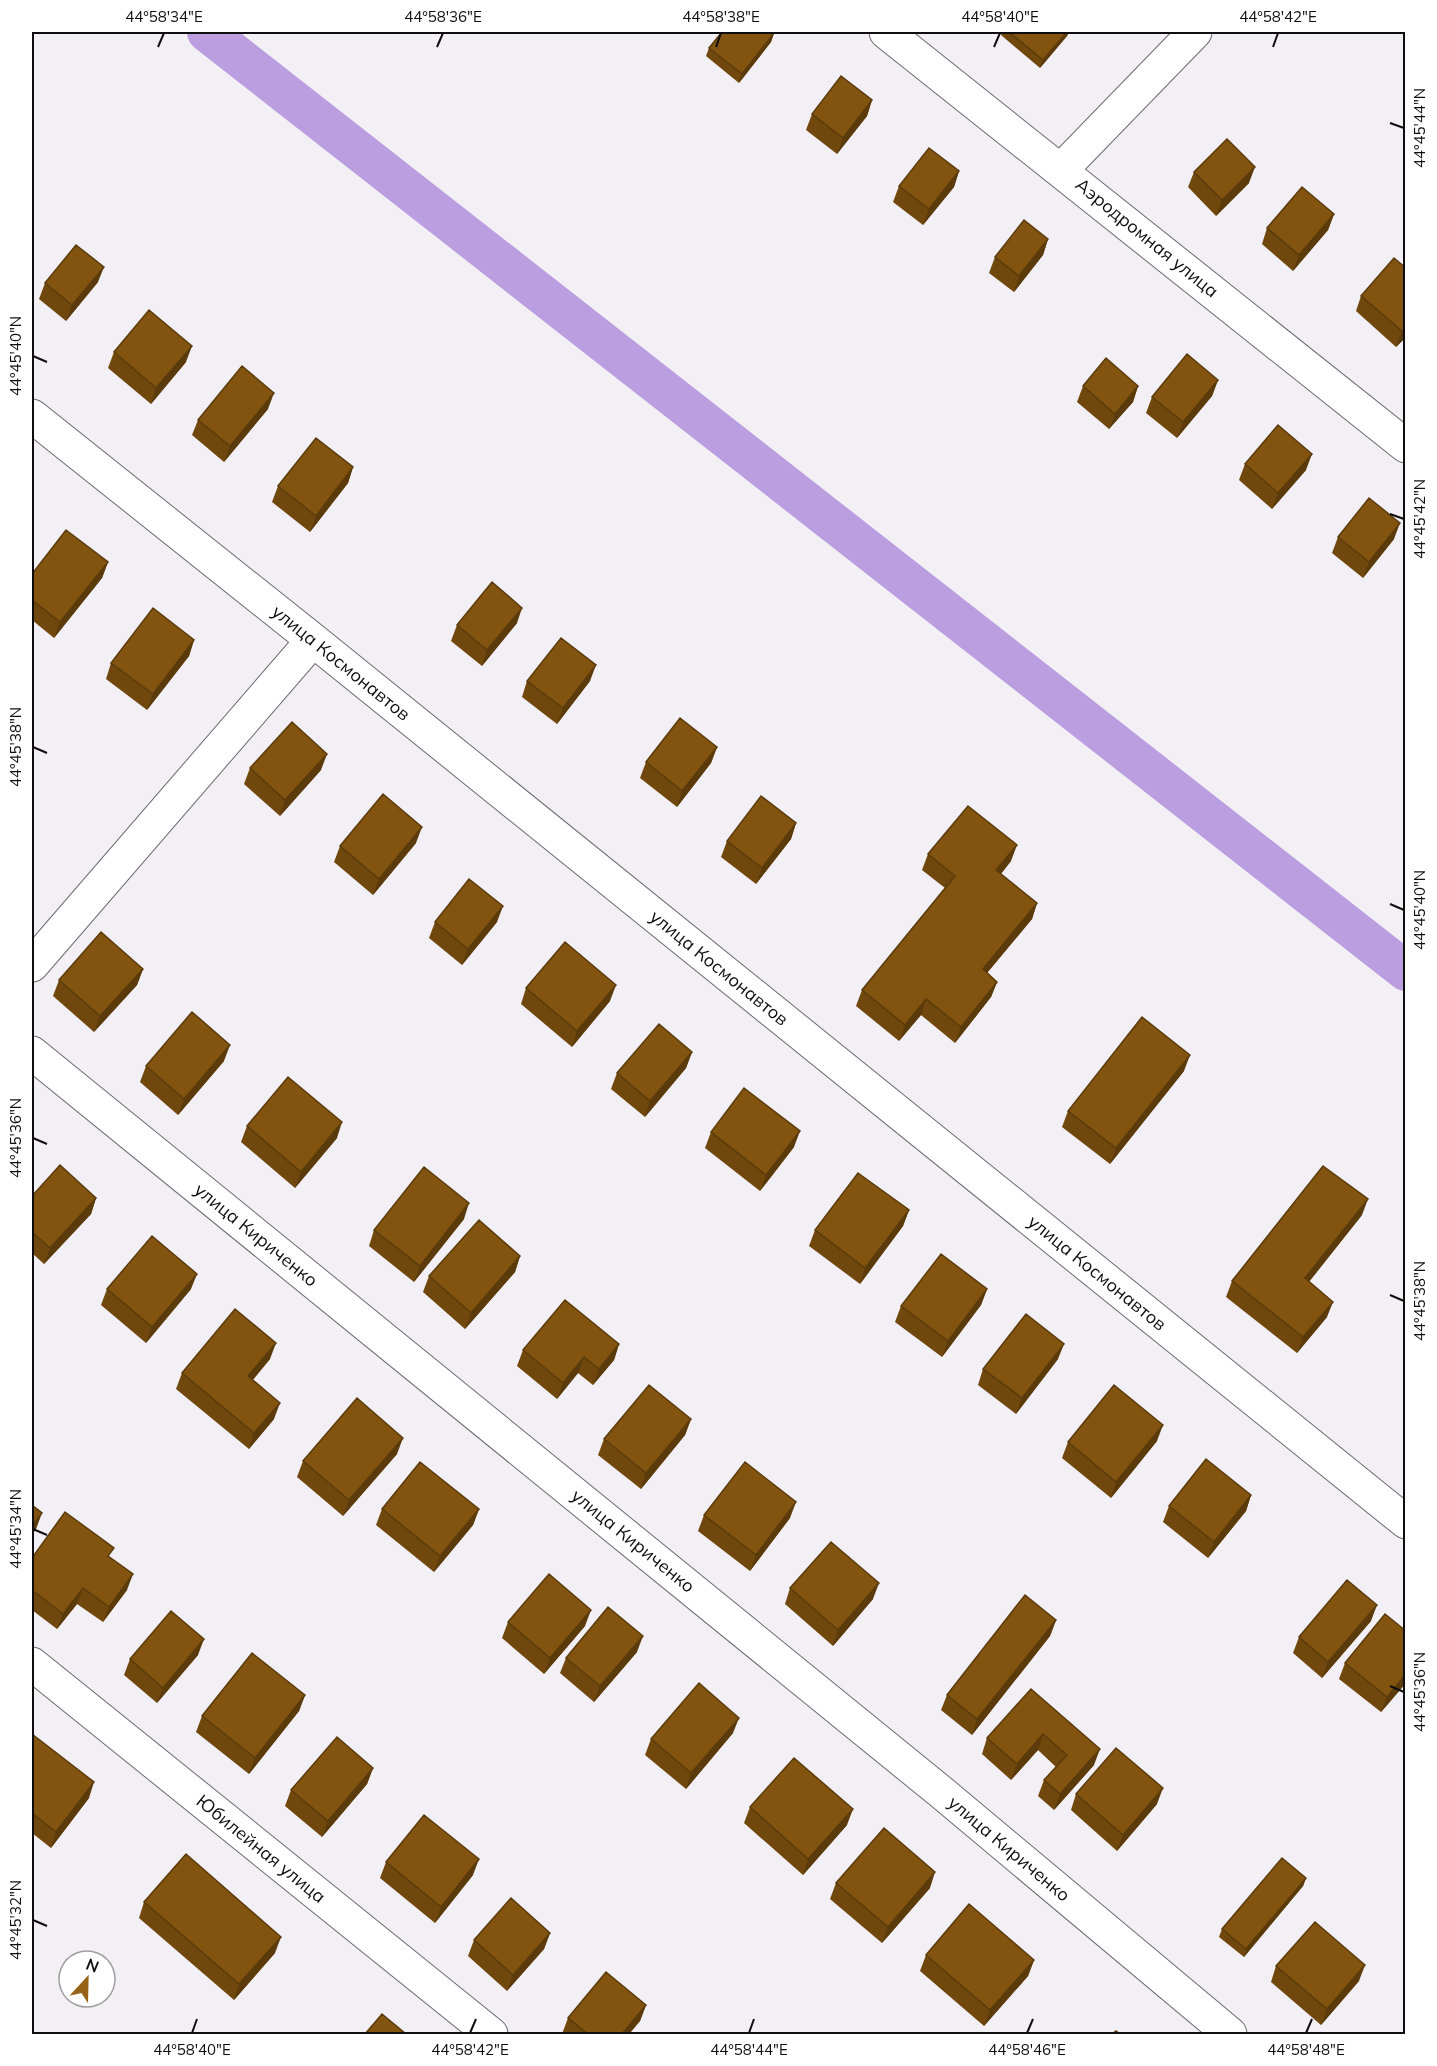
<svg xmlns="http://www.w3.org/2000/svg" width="1437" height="2066" viewBox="0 0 1437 2066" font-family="Mulish,sans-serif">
  <rect width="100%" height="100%" fill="#f2eff5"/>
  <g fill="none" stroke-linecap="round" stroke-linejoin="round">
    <path stroke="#bb9ee0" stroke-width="40" d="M207,32L1406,971"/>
    <defs>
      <path id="minor" d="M886,32L1406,446
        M1062,169L1195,32
        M32,416L313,640L1406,1522
        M32,965L313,640
        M32,1053L941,1792L1230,2034
        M32,1664L491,2034"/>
    </defs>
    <use href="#minor" stroke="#6c6a6f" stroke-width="35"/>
    <use href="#minor" stroke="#fff" stroke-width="33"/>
  </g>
  <path fill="#70480e" d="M1002,32H1069L1067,36L1040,68L1001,35Z
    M774,33L771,42L739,83L706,56L709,48Z
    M872,100L867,116L837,154L806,130L812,114Z
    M959,171L954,187L923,225L893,202L899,186Z
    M1194,172L1249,183L1216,216L1188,187Z
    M1334,214L1328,230L1293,271L1262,244L1267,228Z
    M1048,239L1043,255L1014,292L989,273L995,257Z
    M1406,268V337L1396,347L1356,311L1361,296Z
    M98,282L66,321L39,299L45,283Z
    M114,352L186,362L151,404L108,368Z
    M1218,380L1212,396L1177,438L1146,413L1152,397Z
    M1083,386H1138L1133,402L1109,429L1077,402Z
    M268,409L224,462L192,435L198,420Z
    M1245,464L1306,470L1272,509L1239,480Z
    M353,467L348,483L310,532L272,502L278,486Z
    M1338,537L1394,539L1363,578L1332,553Z
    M108,562L102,578L54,638L32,620V574Z
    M517,623L482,666L451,641L457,625Z
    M194,640L189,656L147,710L106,679L111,663Z
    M527,681H590L557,724L522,697Z
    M717,747L711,763L677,807L640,778L646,762Z
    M250,768L321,770L280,816L244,784Z
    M796,823L791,839L756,884L721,857L727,841Z
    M416,843L373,895L334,862L340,846Z
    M928,854L1011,861L1001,874L1037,903L1032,919L987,973L997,982L991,997L955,1043L921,1015L899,1041L856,1006L862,990L945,888L922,870Z
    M435,922H497L462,965L429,938Z
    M143,969L137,985L94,1032L53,996L59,980Z
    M526,988L610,1001L572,1047L521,1004Z
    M692,1052L686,1068L645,1117L611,1089L617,1073Z
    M224,1061L178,1115L140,1082L146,1066Z
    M1184,1071L1110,1164L1062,1127L1068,1111Z
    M247,1126L337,1138L295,1188L241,1142Z
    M711,1132L794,1147L760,1191L705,1148Z
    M32,1196L96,1198L91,1214L44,1264L32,1253Z
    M909,1210L903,1226L860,1284L809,1246L815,1230Z
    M1362,1215L1309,1282L1327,1317L1297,1353L1226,1297L1232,1281Z
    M464,1219L414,1282L369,1246L374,1230Z
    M520,1256L515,1272L465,1329L423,1292L429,1276Z
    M107,1289H191L146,1343L101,1305Z
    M987,1289L981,1305L942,1357L895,1322L901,1306Z
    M619,1344L614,1360L593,1385L578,1373L557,1399L517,1366L523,1350Z
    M270,1359L253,1380L274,1419L249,1449L176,1389L182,1373Z
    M1058,1359L1016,1414L978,1385L983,1369Z
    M691,1419L685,1435L641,1489L598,1455L604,1439Z
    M1157,1441L1111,1498L1062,1458L1068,1442Z
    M397,1454L343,1516L297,1477L303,1461Z
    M1251,1495L1246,1511L1208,1558L1163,1522L1169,1506Z
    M382,1509H479L473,1525L434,1572L376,1525Z
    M704,1515L790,1518L750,1571L698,1531Z
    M32,1558H110L127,1590L103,1622L77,1604L57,1629L32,1610Z
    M790,1588L873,1599L833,1646L785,1604Z
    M1056,1620L1050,1636L972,1735L941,1710L947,1695Z
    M1371,1621L1322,1678L1293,1653L1299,1637Z
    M508,1622L585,1626L544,1674L502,1638Z
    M1406,1631V1683L1381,1712L1339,1679L1345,1663Z
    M637,1652L594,1702L560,1673L566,1658Z
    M198,1655L157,1703L124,1675L130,1659Z
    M1031,1689L1094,1765L1054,1810L1038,1796L1044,1780L1056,1767L1038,1750L1011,1780L982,1754L987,1738Z
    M305,1695L299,1711L249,1774L196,1732L202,1716Z
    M733,1733L686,1789L645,1755L651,1739Z
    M32,1734L89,1798L51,1848L32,1833Z
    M373,1768L367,1784L322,1837L285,1806L291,1790Z
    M1076,1794L1157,1804L1117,1851L1071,1810Z
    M750,1807L847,1825L803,1875L744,1823Z
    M386,1862L473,1875L435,1923L380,1878Z
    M1306,1878L1303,1886L1244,1957L1219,1937L1222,1929Z
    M836,1883L930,1888L882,1943L830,1899Z
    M144,1902L275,1953L234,2000L139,1918Z
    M550,1933L544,1949L507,1991L468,1956L474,1940Z
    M926,1955L1034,1960L1028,1976L984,2026L920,1971Z
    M1276,1966L1359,1981L1321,2025L1271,1982Z
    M646,2005L640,2021L629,2034H562L568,2018Z"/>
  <path fill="#5b3b0b" d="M1067,32H1069L1067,36L1040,68L1043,60Z
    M774,33L771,42L739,83L742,74Z
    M872,100L867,116L837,154L843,138Z
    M1255,167L1249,183L1216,216L1222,200Z
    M959,171L954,187L923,225L929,209Z
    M1334,214L1328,230L1293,271L1299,255Z
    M1048,239L1043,255L1014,292L1019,276Z
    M104,267L98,282L66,321L72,305Z
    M1406,327V337L1396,347L1402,331Z
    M192,346L186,362L151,404L156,388Z
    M1218,380L1212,396L1177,438L1183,422Z
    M1138,386L1133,402L1109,429L1115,414Z
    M274,393L268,409L224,462L230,446Z
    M1312,454L1306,470L1272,509L1278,493Z
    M353,467L348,483L310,532L316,516Z
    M1400,523L1394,539L1363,578L1369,562Z
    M108,562L102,578L54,638L60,622Z
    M522,608L517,623L482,666L487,650Z
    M194,640L189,656L147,710L153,694Z
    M596,665L590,681L557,724L563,708Z
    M717,747L711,763L677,807L682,791Z
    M327,754L321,770L280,816L285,800Z
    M796,823L791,839L756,884L762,868Z
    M422,827L416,843L373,895L379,879Z
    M1017,845L1011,861L991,886L996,870Z
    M1037,903L1032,919L977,985L983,969Z
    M503,906L497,922L462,965L468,949Z
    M143,969L137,985L94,1032L100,1016Z
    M997,982L991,997L955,1043L961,1027Z
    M616,985L610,1001L572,1047L577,1031Z
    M926,999L921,1015L899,1041L905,1025Z
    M230,1045L224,1061L178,1115L184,1099Z
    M692,1052L686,1068L645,1117L650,1101Z
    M1190,1055L1184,1071L1110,1164L1116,1148Z
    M342,1122L337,1138L295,1188L301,1172Z
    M800,1131L794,1147L760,1191L766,1175Z
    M96,1198L91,1214L44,1264L50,1248Z
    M1368,1199L1362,1215L1299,1294L1305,1278Z
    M469,1203L464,1219L414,1282L420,1266Z
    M909,1210L903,1226L860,1284L865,1268Z
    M520,1256L515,1272L465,1329L471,1313Z
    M197,1274L191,1289L146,1343L152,1327Z
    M987,1289L981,1305L942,1357L948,1341Z
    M1333,1302L1327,1317L1297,1353L1303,1337Z
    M276,1343L270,1359L242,1392L248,1376Z
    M619,1344L614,1360L593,1385L599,1369Z
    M1064,1344L1058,1359L1016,1414L1022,1398Z
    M584,1357L578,1373L557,1399L563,1383Z
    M280,1403L274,1419L249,1449L254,1433Z
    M691,1419L685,1435L641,1489L646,1473Z
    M1163,1425L1157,1441L1111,1498L1116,1482Z
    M403,1438L397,1454L343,1516L349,1500Z
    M1251,1495L1246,1511L1208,1558L1214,1542Z
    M796,1502L790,1518L750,1571L756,1555Z
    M479,1509L473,1525L434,1572L440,1556Z
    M42,1513L36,1529L32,1535V1526Z
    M133,1574L127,1590L103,1622L109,1607Z
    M879,1583L873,1599L833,1646L838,1630Z
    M83,1588L77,1604L57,1629L63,1614Z
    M1377,1605L1371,1621L1322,1678L1328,1662Z
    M591,1610L585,1626L544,1674L550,1658Z
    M1056,1620L1050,1636L972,1735L977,1719Z
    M643,1636L637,1652L594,1702L600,1686Z
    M204,1639L198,1655L157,1703L163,1688Z
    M1406,1674V1683L1381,1712L1387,1697Z
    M305,1695L299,1711L249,1774L255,1758Z
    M739,1718L733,1733L686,1789L691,1773Z
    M1043,1734L1038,1750L1011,1780L1017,1764Z
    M1100,1749L1094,1765L1054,1810L1060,1794Z
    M373,1768L367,1784L322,1837L328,1821Z
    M94,1782L89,1798L51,1848L56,1832Z
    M1163,1788L1157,1804L1117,1851L1123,1835Z
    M853,1809L847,1825L803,1875L808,1859Z
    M479,1859L473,1875L435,1923L441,1907Z
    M935,1872L930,1888L882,1943L888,1927Z
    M1306,1878L1303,1886L1244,1957L1246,1949Z
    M550,1933L544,1949L507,1991L513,1975Z
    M281,1937L275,1953L234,2000L239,1984Z
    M1034,1960L1028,1976L984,2026L990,2010Z
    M1365,1965L1359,1981L1321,2025L1327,2009Z
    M646,2005L640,2021L629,2034H622Z"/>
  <path fill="#825410" stroke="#5b3b0b" stroke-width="1.5" d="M722,32H772L774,33L742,74L709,48Z
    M1009,32H1067L1043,60Z
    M841,76L872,100L843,138L812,114Z
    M1227,139L1255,167L1222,200L1194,172Z
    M929,148L959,171L929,209L899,186Z
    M1302,187L1334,214L1299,255L1267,228Z
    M1024,220L1048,239L1019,276L995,257Z
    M76,245L104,267L72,305L45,283Z
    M1394,258L1406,268V327L1402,331L1361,296Z
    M149,310L192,346L156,388L114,352Z
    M1187,354L1218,380L1183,422L1152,397Z
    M1106,358L1138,386L1115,414L1083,386Z
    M242,366L274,393L230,446L198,420Z
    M1278,425L1312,454L1278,493L1245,464Z
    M316,438L353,467L316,516L278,486Z
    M1369,498L1400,523L1369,562L1338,537Z
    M66,530L108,562L60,622L32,600V574Z
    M492,582L522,608L487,650L457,625Z
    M153,608L194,640L153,694L111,663Z
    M561,638L596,665L563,708L527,681Z
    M680,718L717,747L682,791L646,762Z
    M292,722L327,754L285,800L250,768Z
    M383,794L422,827L379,879L340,846Z
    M761,796L796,823L762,868L727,841Z
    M968,806L1017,845L996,870L1037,903L983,969L997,982L961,1027L926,999L905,1025L862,990L955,876L928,854Z
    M469,879L503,906L468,949L435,922Z
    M101,932L143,969L100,1016L59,980Z
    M565,942L616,985L577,1031L526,988Z
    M192,1012L230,1045L184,1099L146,1066Z
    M1142,1017L1190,1055L1116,1148L1068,1111Z
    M659,1024L692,1052L650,1101L617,1073Z
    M288,1077L342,1122L301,1172L247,1126Z
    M744,1088L800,1131L766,1175L711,1132Z
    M60,1165L96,1198L50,1248L32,1232V1196Z
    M1323,1166L1368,1199L1305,1278L1333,1302L1303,1337L1232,1281Z
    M424,1167L469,1203L420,1266L374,1230Z
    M858,1173L909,1210L865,1268L815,1230Z
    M479,1220L520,1256L471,1313L429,1276Z
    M152,1236L197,1274L152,1327L107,1289Z
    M941,1254L987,1289L948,1341L901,1306Z
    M565,1300L619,1344L599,1369L584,1357L563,1383L523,1350Z
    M235,1309L276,1343L248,1376L280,1403L254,1433L182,1373Z
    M1026,1314L1064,1344L1022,1398L983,1369Z
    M649,1385L691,1419L646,1473L604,1439Z
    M1114,1385L1163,1425L1116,1482L1068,1442Z
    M357,1398L403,1438L349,1500L303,1461Z
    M1206,1459L1251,1495L1214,1542L1169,1506Z
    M420,1462L479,1509L440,1556L382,1509Z
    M745,1462L796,1502L756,1555L704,1515Z
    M32,1505L42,1513L32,1526Z
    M65,1512L114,1548L108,1556L133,1574L109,1607L83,1588L63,1614L32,1590V1558Z
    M831,1542L879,1583L838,1630L790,1588Z
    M549,1574L591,1610L550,1658L508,1622Z
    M1347,1580L1377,1605L1328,1662L1299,1637Z
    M1025,1595L1056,1620L977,1719L947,1695Z
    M608,1607L643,1636L600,1686L566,1658Z
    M171,1611L204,1639L163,1688L130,1659Z
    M1385,1614L1406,1631V1674L1387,1697L1345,1663Z
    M252,1653L305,1695L255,1758L202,1716Z
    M699,1683L739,1718L691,1773L651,1739Z
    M1031,1689L1100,1749L1060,1794L1044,1780L1067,1755L1043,1734L1017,1764L987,1738Z
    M32,1734L94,1782L56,1832L32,1813Z
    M337,1737L373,1768L328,1821L291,1790Z
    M1116,1748L1163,1788L1123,1835L1076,1794Z
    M794,1758L853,1809L808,1859L750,1807Z
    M424,1815L479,1859L441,1907L386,1862Z
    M884,1828L935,1872L888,1927L836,1883Z
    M186,1854L281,1937L239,1984L144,1902Z
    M1282,1858L1306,1878L1246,1949L1222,1929Z
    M511,1898L550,1933L513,1975L474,1940Z
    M969,1904L1034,1960L990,2010L926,1955Z
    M1315,1922L1365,1965L1327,2009L1276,1966Z
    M606,1972L646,2005L622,2034H588L568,2018Z
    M382,2014L406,2034H365Z
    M1116,2031L1120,2034H1112Z"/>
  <path fill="none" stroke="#0e0d0f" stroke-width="2" d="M158,47L164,33M437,47L443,33M716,47L721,33M994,47L1000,33M1273,47L1278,33M1390,123L1404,128M33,356L47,362M1390,514L1404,519M33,747L47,753M1390,904L1404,910M33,1138L47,1144M1390,1295L1404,1301M33,1529L47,1535M1390,1686L1404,1692M33,1920L47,1926M192,2033L197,2019M470,2033L476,2019M749,2033L754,2019M1027,2033L1033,2019M1306,2033L1312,2019"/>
  <g text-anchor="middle" stroke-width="6" stroke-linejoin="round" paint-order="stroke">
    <g font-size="18" fill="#0e0d0f" stroke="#fff">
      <text transform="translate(1147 238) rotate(39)" y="6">Аэродромная улица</text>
      <text transform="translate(341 663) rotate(39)" y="6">улица Космонавтов</text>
      <text transform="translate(719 968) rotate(39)" y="6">улица Космонавтов</text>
      <text transform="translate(256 1235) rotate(39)" y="6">улица Кириченко</text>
      <text transform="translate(1097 1273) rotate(39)" y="6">улица Космонавтов</text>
      <text transform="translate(633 1541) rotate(39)" y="6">улица Кириченко</text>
      <text transform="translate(261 1849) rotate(39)" y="6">Юбилейная улица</text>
      <text transform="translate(1009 1849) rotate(40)" y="6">улица Кириченко</text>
    </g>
  </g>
  <rect width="1437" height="2066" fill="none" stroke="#ffffff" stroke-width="66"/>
  <g transform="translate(87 1979) rotate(22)"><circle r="28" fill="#ffffff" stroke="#9f9e9f" stroke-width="1.5"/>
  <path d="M0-4.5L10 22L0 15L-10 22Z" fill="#976319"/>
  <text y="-9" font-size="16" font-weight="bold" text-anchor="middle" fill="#0e0d0f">N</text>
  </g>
  <rect x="33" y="33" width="1371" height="2000" fill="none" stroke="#0e0d0f" stroke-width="2"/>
  <g font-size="15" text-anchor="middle" fill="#0e0d0f">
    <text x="164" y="22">44°58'34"E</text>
    <text x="443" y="22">44°58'36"E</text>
    <text x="721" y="22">44°58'38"E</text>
    <text x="1000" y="22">44°58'40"E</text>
    <text x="1278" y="22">44°58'42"E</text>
    <text transform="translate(1420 128) rotate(-90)" y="5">44°45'44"N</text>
    <text transform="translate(16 356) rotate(-90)" y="5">44°45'40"N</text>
    <text transform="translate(1420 519) rotate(-90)" y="5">44°45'42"N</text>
    <text transform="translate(16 747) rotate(-90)" y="5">44°45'38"N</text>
    <text transform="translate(1420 910) rotate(-90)" y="5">44°45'40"N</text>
    <text transform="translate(16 1138) rotate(-90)" y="5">44°45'36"N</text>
    <text transform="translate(1420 1301) rotate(-90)" y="5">44°45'38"N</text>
    <text transform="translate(16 1529) rotate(-90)" y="5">44°45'34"N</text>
    <text transform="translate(1420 1692) rotate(-90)" y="5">44°45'36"N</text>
    <text transform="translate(16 1920) rotate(-90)" y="5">44°45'32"N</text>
    <text x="192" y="2055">44°58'40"E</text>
    <text x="470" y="2055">44°58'42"E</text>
    <text x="749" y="2055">44°58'44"E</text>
    <text x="1027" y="2055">44°58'46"E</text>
    <text x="1306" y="2055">44°58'48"E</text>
  </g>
</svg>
